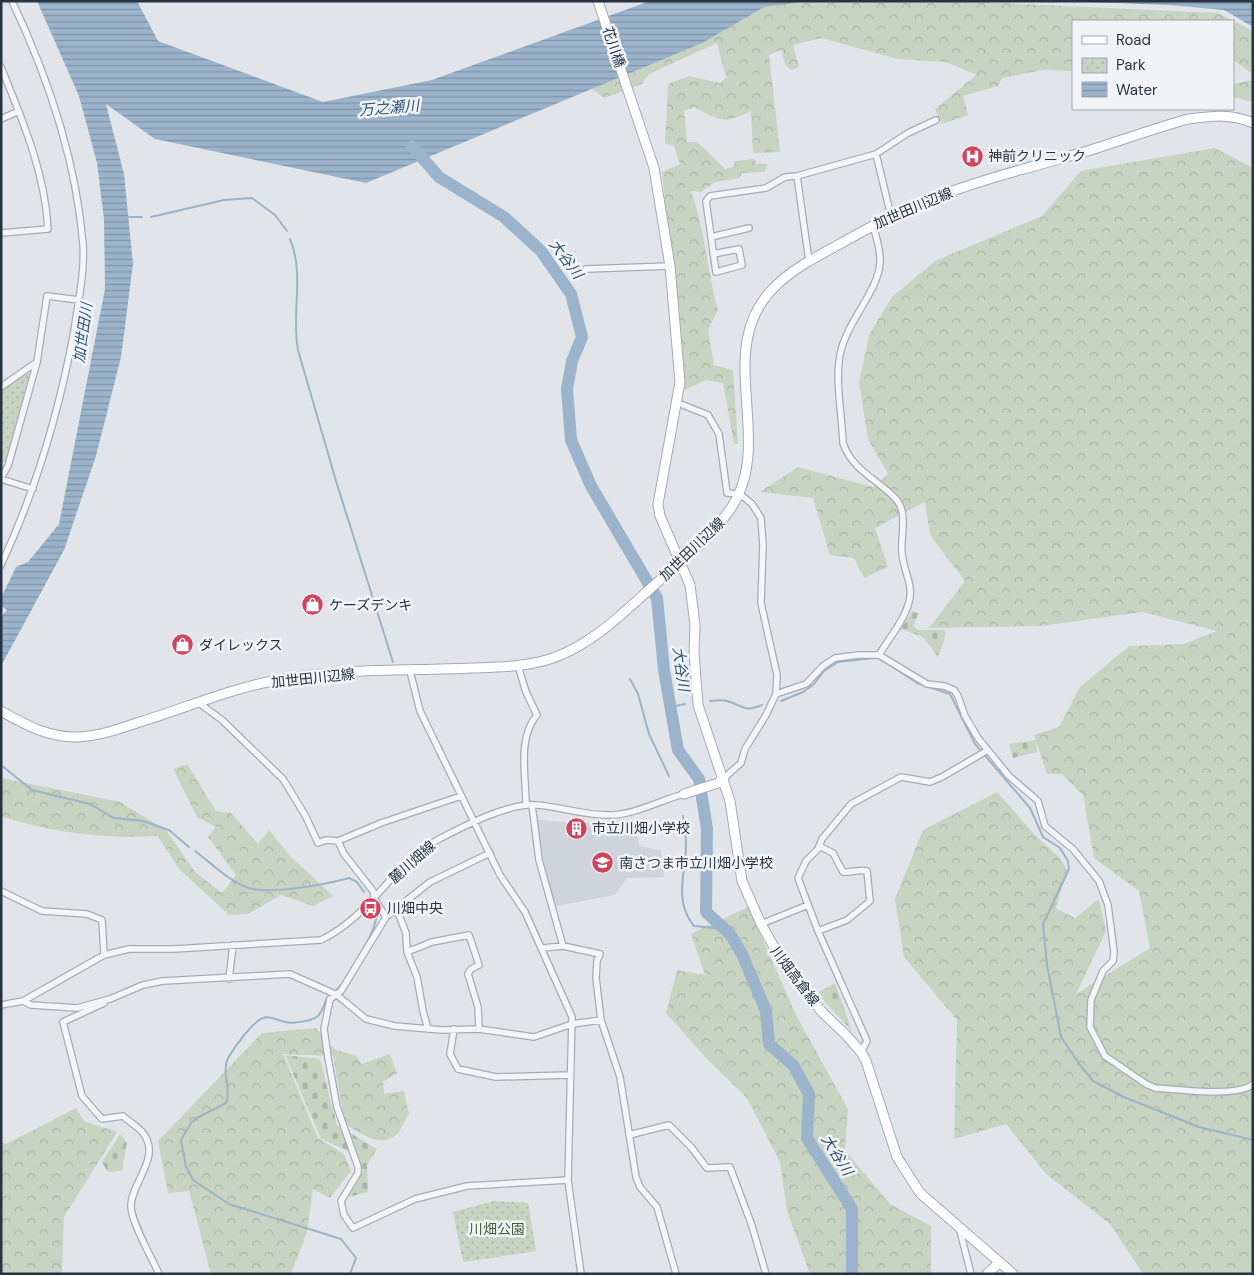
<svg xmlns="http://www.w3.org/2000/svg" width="1254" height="1275" viewBox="0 0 1254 1275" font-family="'DM Sans','Noto Sans JP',sans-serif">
  <defs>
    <pattern id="forest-crowns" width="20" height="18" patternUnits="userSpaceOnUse" patternTransform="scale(1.25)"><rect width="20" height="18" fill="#c7d4c2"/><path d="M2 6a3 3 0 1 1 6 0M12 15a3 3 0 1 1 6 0" fill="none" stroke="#abb6a8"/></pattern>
    <pattern id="cemetery-stones" width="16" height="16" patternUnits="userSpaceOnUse" patternTransform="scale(1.25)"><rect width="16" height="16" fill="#c7d4c2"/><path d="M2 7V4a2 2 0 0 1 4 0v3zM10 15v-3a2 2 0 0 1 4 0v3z" fill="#abb6a8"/></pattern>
    <pattern id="park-dots" width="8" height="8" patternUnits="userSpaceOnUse" patternTransform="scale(1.25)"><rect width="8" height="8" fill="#c7d4c2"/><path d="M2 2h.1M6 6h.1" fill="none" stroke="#abb6a8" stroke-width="1.8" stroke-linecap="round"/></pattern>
    <pattern id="water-rules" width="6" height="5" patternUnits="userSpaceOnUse" patternTransform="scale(1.25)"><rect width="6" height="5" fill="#9bb4cb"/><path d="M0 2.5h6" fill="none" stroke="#7e93a6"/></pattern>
  </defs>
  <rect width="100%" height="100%" fill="#e1e5ea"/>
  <path fill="#cfd4dc" d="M536,820L577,823L635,820L639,846L661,850L664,877L627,878L615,895L556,906L548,884Z"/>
  <path fill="url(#forest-crowns)" d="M731,1H958L1218,13L1253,31V74L1233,60V21H1073V71L1044,70L1002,78L998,86L963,96L968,115L942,124L935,109L976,75L946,62L898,59L821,38L793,45L799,67L792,70L786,66L781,50L769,55L780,152L753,153L751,111C725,124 720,122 695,107L684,111L687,142H697L725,169L733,167L735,161L754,159L757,164H768L764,172L742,173L740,178L715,182L701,192L691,191C705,230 707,271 718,310L708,330L714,365L733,370L738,444H734L723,383L706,380L685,390L662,172L680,164L674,146L665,143L668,84L689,76L720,83L726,78L717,43L649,74L642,84L604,98L580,80Z
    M1253,80V102L1233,97V84Z
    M1215,148L1253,168V1274H1143L1110,1224L1046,1174L1006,1124L954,1139L957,1020L904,957L895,899L923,830L997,792L1034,834L1059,857L1067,870L1056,908L1075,918L1099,899L1106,931L1076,994L1150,948L1139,891L1094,858L1083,795L1062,774H1047L1034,735L1059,727L1080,687L1129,646L1184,644L1217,631L1142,612L1041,626L929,628L965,581L930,535L925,502L875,528L888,567L864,578L854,558L830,555L813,498L760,492L798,467L873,487L888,474L868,439L859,382L869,335L892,297L935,261L1042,216L1081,171Z
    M187,764L216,811L231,813L258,844L269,830L290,856L333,896L313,906L281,895L248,914L229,915L179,869L158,836C106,839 51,833 1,816V778L120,802L166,830L196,873L222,893L236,875L208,837L216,827L197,817L173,769Z
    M748,907L797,1017L848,1109L845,1150L890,1204L931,1226V1274H810L787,1211L780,1162L747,1098L705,1057L666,1013L677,970L705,975L691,934Z
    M316,1028L334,1049L356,1056L362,1064L390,1054L397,1073L383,1082L384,1094L404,1091L409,1114C405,1120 401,1131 396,1135C380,1149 360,1133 345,1124L333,1056L283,1054L318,1138L344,1154L351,1171L330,1198L313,1189L307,1232L291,1274H211L189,1191L168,1193L158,1141L262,1033Z
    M76,1108L84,1121L117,1132L64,1217L62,1274H1V1143L6,1144Z"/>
  <path fill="url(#cemetery-stones)" d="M912,611L919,613L913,626L918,630H944L946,634L938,657L923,637L901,629Z
    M1036,740L1037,752L1013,758L1009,744Z
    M835,983L852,1031L817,993Z
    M285,1055L320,1059L337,1125L377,1149L367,1165L368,1192L348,1197L363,1171L357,1155L321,1139Z
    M120,1134L127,1142L122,1170L114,1172L107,1171L102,1162Z"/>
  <path fill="url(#park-dots)" d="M27,372L30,374L5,462H1V391Z
    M494,1201L528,1203L536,1251L463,1262L453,1212Z"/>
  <path fill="url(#water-rules)" d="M37,1H137L158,41L323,102L432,80L650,1H809L764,7L702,43L366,183L155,139L106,104L124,174L133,264L121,357L96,456L64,550L1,666V617L7,610L1,606V598L16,567L28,562L59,524L105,289L104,219L97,163L79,96Z
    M1061,1H1253V27L1224,10L1169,5Z"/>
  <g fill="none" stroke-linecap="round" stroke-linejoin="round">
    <path stroke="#9bb4cb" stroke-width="2" d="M127,217H142
      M151,217L224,200L252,198L275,215L287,231
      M290,239C305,275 291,313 298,350L336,481L393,662
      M887,663L917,683L950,694L975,744L1030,808L1043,837L1060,848L1068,861L1069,869L1043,924L1047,965L1061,1037L1080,1065L1093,1081L1124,1097L1199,1127L1253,1140
      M630,679L638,694L649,734L669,776
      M710,701C715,701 722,699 727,701C743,705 743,713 762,705
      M781,701L803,692L814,684L824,671L838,662L874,658
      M671,707L685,704
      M1,765L32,790L90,804L114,818L143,821L169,830L189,847
      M683,816C684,825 686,835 686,844C686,873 673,901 694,926L725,929
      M195,851C211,863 228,880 246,887C266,896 327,884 349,878L357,882L364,892
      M346,978C355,961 380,928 376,910
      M335,992L342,984
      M329,996C324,1001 324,1010 318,1016C312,1021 293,1024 285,1022C278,1021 270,1015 263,1018C252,1022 234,1048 228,1058C221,1073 232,1089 226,1103L197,1118L191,1123L181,1140L186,1167L193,1180L229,1204L341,1239L356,1258L350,1274"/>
    <path stroke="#9bb4cb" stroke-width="12" d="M412,146L439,177L504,217L541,251L571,294L582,337L572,361L567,389L571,440L591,486L657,598L664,670L678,750L699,779L707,829L706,912L730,934L742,954L766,1011L769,1044L793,1065L809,1094L807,1138L852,1209V1274"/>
    <defs>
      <path id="street" d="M1,67C22,119 45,172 48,229L1,233
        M1,119L19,111
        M876,154L891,216
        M797,176L809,261
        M873,225C876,237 881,250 880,263C878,292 846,322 840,355C835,382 842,415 843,443C852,470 877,479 895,498C909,512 900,536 902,553C903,570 914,585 909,602C904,621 889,638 879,655
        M711,237L749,228
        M713,254L739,249L742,265L716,272L706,201L710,196L766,188L785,177L797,176L876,154L908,133L936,120
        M586,269L670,266
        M1,387L37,362
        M678,403L708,415L719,434L727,493L740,494L752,504L761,518L763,545L761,603L777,675L776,694L766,715L745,749L741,763L724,778
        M1,478L8,466L37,362L47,296L79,300
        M1,479L33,489
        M1,565C36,490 59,412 74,331C78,303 85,272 83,244C76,160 48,77 12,1
        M518,666L526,692L537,715C517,738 526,775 526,805
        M410,671L420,711L500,875L525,912L572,1017L568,1180L581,1274
        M776,694L806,684L823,666L835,658L859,655H879L927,684L944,686L954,690L958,696L965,716L978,738L1009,776L1038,801L1045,826L1073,849L1099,881L1108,905L1114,952L1113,961L1103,971L1091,1000L1090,1027L1105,1056L1146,1084L1155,1088C1176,1089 1239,1098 1253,1084
        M199,703L222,720L283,779L305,815L318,843L326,840L338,841L344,854L373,891L375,900L386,917
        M532,805L539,860L563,946
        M338,841L381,823L461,796
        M490,853L430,882L386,917L341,991L330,999L324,1029L328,1058L337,1107L358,1167V1173L341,1201L344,1215L353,1228L415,1199L467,1186L568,1180
        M1,891L42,911L87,914L102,920L104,955
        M397,910L406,933L407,952L417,977L423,1011L428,1029
        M761,924L808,905
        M818,931L847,920L870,901L867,871C859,869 851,873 843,872L833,853L819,846
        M543,948L563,946L600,954L597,961L596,978L601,1020L620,1077L636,1177L640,1187L657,1207L676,1274
        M407,952L432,942L469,935L479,965L471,969L468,974L478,1007L479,1029
        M229,979L233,945
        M23,1001L31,1005L77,1008L110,999L143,985L163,981L290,974L337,995L366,1019L395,1026L442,1030L479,1029L534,1037L572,1024L601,1020
        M104,1003L63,1022L82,1096L102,1119L123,1116C129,1122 139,1127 143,1133C162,1157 131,1183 131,1206C131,1222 152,1258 159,1274
        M1,1005L23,1001L104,955L129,949H174L321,940C373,915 392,863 441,838C466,825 508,803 537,805C562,807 586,816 612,815C636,814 661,800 684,794
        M454,1029L450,1054L458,1069L496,1077L570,1075
        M861,1052L867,1041L818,931L798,878L806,861L818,849L822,839L851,804L901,777L930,782L942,777L988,750
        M629,1135L669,1125L691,1147L707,1168L730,1167L752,1226L766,1274
        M959,1227L971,1274"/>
      <path id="secondary" d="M598,1L654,168L670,266L680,382L658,504L660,516L690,585L695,625L694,653L698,705L730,801L742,881L761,924L787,970L823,1013L846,1035L861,1052L866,1061L897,1157L920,1193L1013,1274
        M684,794L718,783L724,778
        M987,1274L1000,1262"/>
      <path id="primary" d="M1,711C25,725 50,738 78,737C100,736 122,728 143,721C188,707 232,688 278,680C341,668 408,671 472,668C499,667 527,667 553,658C595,643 627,609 660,580C684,559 710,537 729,511C780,441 706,344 781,281C798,266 818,256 838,245C868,228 899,211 931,199C980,180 1031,167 1081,153C1117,142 1152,129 1188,119C1211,116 1231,113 1253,123"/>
    </defs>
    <use href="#street" stroke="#a6acb4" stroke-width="8"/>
    <use href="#secondary" stroke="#a6acb4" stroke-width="11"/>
    <use href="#primary" stroke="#a0a9b6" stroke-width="11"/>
    <use href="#street" stroke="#f4f5f8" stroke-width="5.5"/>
    <use href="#secondary" stroke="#fff" stroke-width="9"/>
    <use href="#primary" stroke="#fff" stroke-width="9"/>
  </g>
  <defs>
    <symbol id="hospital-disc" viewBox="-11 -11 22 22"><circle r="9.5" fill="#d3425d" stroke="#f0f4f7"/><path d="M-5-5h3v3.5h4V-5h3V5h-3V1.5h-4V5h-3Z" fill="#fff"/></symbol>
    <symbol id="shop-disc" viewBox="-11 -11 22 22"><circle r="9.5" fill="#d3425d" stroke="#f0f4f7"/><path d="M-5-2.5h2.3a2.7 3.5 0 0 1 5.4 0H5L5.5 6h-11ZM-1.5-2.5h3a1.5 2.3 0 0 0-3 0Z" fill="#fff"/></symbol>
    <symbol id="building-disc" viewBox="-11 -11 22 22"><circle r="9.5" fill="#d3425d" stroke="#f0f4f7"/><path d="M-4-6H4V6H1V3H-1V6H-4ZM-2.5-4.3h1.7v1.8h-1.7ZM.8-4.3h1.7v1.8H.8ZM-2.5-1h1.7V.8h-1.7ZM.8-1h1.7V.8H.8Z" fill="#fff"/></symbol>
    <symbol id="school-disc" viewBox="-11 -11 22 22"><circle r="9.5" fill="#d3425d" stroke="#f0f4f7"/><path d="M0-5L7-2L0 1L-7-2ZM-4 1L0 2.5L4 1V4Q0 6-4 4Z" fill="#fff"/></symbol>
    <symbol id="bus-disc" viewBox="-11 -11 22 22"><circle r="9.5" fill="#d3425d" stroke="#f0f4f7"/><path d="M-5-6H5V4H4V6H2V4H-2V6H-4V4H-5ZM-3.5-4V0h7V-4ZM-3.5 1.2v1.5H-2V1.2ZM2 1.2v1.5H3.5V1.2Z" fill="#fff"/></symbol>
  </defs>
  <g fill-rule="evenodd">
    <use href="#hospital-disc" x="960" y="144" width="25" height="25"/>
    <use href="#shop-disc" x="300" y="592" width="25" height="25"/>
    <use href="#shop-disc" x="170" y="632" width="25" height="25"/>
    <use href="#building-disc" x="564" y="816" width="25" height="25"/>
    <use href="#school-disc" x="590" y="850" width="25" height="25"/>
    <use href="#bus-disc" x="358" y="896" width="25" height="25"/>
  </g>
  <g text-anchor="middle" stroke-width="5" stroke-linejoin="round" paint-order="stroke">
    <g font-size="14" fill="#283342" stroke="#f0f4f7">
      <text transform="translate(614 47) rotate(71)" y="5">花川橋</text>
      <text transform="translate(913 208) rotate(-23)" y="5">加世田川辺線</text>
      <text transform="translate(692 549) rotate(-44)" y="5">加世田川辺線</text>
      <text transform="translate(313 678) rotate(-6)" y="5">加世田川辺線</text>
      <text transform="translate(412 862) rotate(-41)" y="5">麓川畑線</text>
      <text transform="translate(795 976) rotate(53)" y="5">川畑高倉線</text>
    </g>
    <g font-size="14" fill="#283342" stroke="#f0f4f7" text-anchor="start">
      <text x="988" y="161">神前クリニック</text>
      <text x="329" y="610">ケーズデンキ</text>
      <text x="199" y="650">ダイレックス</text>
      <text x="592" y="833">市立川畑小学校</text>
      <text x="619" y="868">南さつま市立川畑小学校</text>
      <text x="387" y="913">川畑中央</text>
    </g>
    <g font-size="14" fill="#3f5e35" stroke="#f0f4f7">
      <text x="497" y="1234">川畑公園</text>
    </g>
    <g font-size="15" font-style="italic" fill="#315378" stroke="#f0f4f7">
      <text transform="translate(389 108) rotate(-5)" y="5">万之瀬川</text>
      <text transform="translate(566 259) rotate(53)" y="5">大谷川</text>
      <text transform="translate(83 333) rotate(-82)" y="5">加世田川</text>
      <text transform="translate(681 669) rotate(82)" y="5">大谷川</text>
      <text transform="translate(837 1155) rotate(58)" y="5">大谷川</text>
    </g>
  </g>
  <rect width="1254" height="1275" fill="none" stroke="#283342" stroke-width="5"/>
  <rect x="1072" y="20" width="162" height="90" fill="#f0f4f7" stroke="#a0a7af"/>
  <rect x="1082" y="36" width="25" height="8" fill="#ffffff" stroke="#a0a7af"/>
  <text x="1116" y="45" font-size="15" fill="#283342">Road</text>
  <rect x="1082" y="58" width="25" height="15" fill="url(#park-dots)" stroke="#a0a7af"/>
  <text x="1116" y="70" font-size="15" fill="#283342">Park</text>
  <rect x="1082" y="82" width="25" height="15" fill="url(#water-rules)" stroke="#a0a7af"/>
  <text x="1116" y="95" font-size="15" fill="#283342">Water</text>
</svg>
